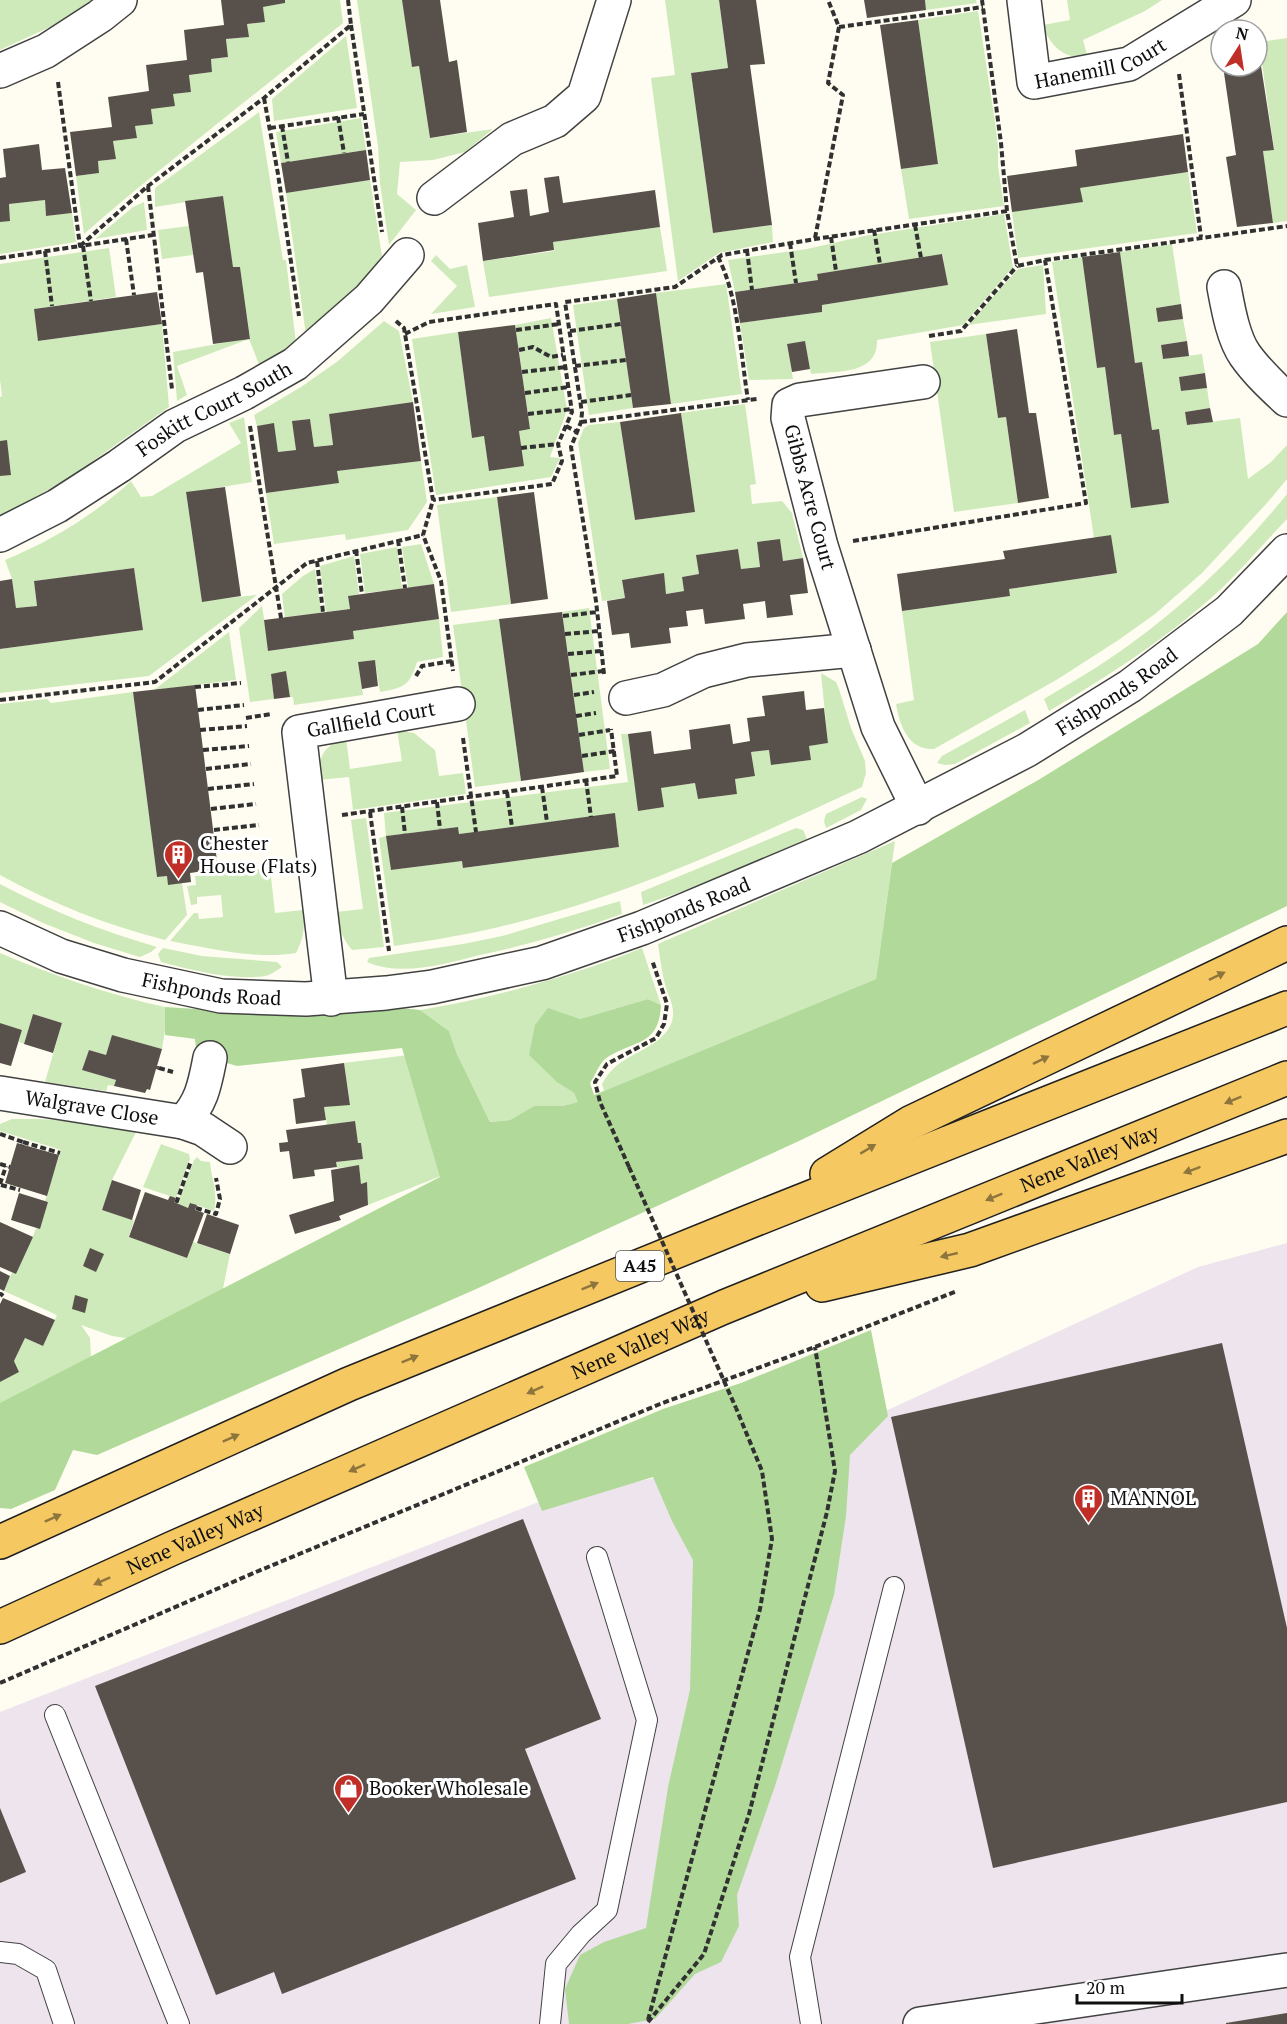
<svg xmlns="http://www.w3.org/2000/svg" width="1287" height="2024" viewBox="0 0 1287 2024" font-family="'PT Serif',serif">
  <rect width="100%" height="100%" fill="#fffdf1"/>
  <path fill="#ede4ed" d="M1287,1243V2024H0V1712L549,1498L799,1451L1198,1267Z"/>
  <path fill="#ceeaba" fill-rule="evenodd" d="M0,0H93L52,26L0,50Z
    M285,0H340L343,23C257,93 168,161 84,234L76,176L99,173L98,161L116,159L113,141L137,138L135,126L153,123L151,109L173,94L191,92L189,75L212,72L211,59L228,57L226,39L248,37L247,24L265,22L263,7L285,3Z
    M357,0H402L413,67L419,66L430,138L493,129L465,152L433,160L400,162L397,194L416,210L389,245L380,183L378,146Z
    M665,0H719L728,68L691,73L713,233L772,225L773,242L719,253L678,281L651,78L675,75Z
    M925,0H976L977,3L926,10Z
    M1067,0H1162L1145,11L1083,40L1088,58C1065,59 1050,47 1043,25L1070,20Z
    M978,11L995,122L998,146V166L1004,206L909,219L901,169L938,164L918,20Z
    M346,36L357,108L274,121L272,99Z
    M1287,38V221L1273,223L1263,151L1274,149L1259,42Z
    M259,112L283,260H286L296,343L260,367L249,339L177,366L187,395L177,401L173,352L250,338L240,267H233L223,196L155,207V188Z
    M361,118L366,150L281,163L276,132Z
    M1188,172L1197,233L1018,258L1012,212L1082,202L1080,188Z
    M370,180L382,256L359,285L306,335L286,193Z
    M45,200L46,216L72,213L76,242L0,254V222L10,220L9,204Z
    M144,202L147,230L95,239L133,207Z
    M1004,214L1013,267L963,325L877,340C878,375 837,371 811,374L805,342L787,344L793,379L749,380L740,323L822,312V305L947,285L943,255L817,274L818,280L735,292L728,260L807,249L864,236Z
    M189,226L193,255L162,259L158,230Z
    M660,227L667,271L489,297L483,261L554,251L553,242Z
    M1172,244L1181,304L1156,308L1158,322L1183,319L1187,341L1161,345L1163,359L1202,354L1205,373L1180,377L1181,391L1207,388L1210,408L1185,412L1187,425L1240,418L1248,479L1271,462L1287,445V479L1267,503L1202,573L1155,614L1120,639L1058,679L934,749C908,750 900,726 896,704L914,700L902,611L1009,596V589L1117,573L1111,535L1094,538L1052,262L1082,257L1097,368L1105,367L1114,435L1121,434L1131,507L1169,503L1159,429L1152,430L1142,362L1135,363L1120,252Z
    M109,248L116,297L34,309L39,341L162,324L169,407L66,480L0,516V476L11,474L9,457L0,441V397L2,396L0,380V264Z
    M436,255L450,269L467,265L475,307L431,314L457,286L431,261Z
    M1043,265L1046,314L968,325L1018,269Z
    M726,284L742,394L671,404L656,293Z
    M617,299L633,408L589,415L573,305Z
    M551,318L567,410L550,457L560,458L551,477L436,495L412,339L458,332L472,438L484,436L490,471L523,466L519,431L530,429L515,325Z
    M384,321L399,331L413,402L329,414L333,445L314,447L310,419L293,421L296,450L278,452L274,424L257,426L254,415L301,387L338,361Z
    M986,334L998,418L1006,417L1018,503L954,512L930,342Z
    M745,404L756,484L750,485L752,504L782,501L792,513L803,558L783,561L780,539L757,542L760,567L741,569L738,549L697,555L699,574L682,577L684,591L666,594L663,574L622,580L625,598L602,601L578,443L584,428L589,425L620,422L635,520L695,512L681,413Z
    M244,417L252,482L186,493L202,601L257,595L149,676L0,693V649L143,630L134,568L34,581L37,606L16,608L12,579L5,560C51,541 94,515 131,481L141,497L152,496L241,443L229,423Z
    M421,461L427,502L408,530L346,540L345,534L274,544L266,493L338,483L337,471Z
    M1287,494V519C1265,542 1244,567 1221,589C1169,637 1110,675 1049,711L1044,699C1072,682 1102,665 1129,645C1188,603 1241,551 1287,494Z
    M497,497L511,604L451,612L437,505Z
    M421,544L434,584L408,588L402,547Z
    M397,547L402,589L365,593L360,554Z
    M354,556L359,594L348,596L350,609L326,612L320,566Z
    M315,569L321,613L285,618L282,594L303,576Z
    M262,606L269,651L354,639L353,631L439,619L443,657L417,662C410,686 403,688 380,692L375,660L358,662L363,695L294,705L293,697H290L286,672L271,674L274,699L250,702L239,628Z
    M589,608L610,769L584,772L562,612Z
    M499,619L521,781L475,787L453,625Z
    M229,632L236,680L154,690Z
    M821,673L836,682L839,689L851,728L865,761L866,773L862,787C751,838 638,892 519,922C478,933 436,940 394,946L379,838L386,836L384,813L628,782L621,734H628L639,811L661,788L695,783L698,799L737,794L735,779L755,776L751,752L769,750L772,765L811,760L809,746L828,743ZM615,814L619,847L464,868L462,861L391,870L387,836L458,827L459,834Z
    M133,692L157,877L167,876L182,883L187,915L165,940C106,925 53,904 0,875V704L47,699L51,703Z
    M1025,710L1030,723L955,764L945,765L937,763L942,756Z
    M397,730L414,733L435,750L439,776L463,773L466,794L353,810L349,777L318,780C319,757 322,746 346,738L350,769L402,761Z
    M862,797L867,799L861,810L826,828L824,821L826,814Z
    M366,818L384,947L352,950C342,938 339,928 336,912L363,909L351,820Z
    M796,828L803,830L807,839L704,884L643,905L641,892Z
    M895,841L876,979L604,1091L602,1084C607,1075 612,1069 620,1063C638,1050 675,1040 673,1011C672,1000 666,991 664,980C661,968 660,956 658,944Z
    M270,868L275,913L303,910C305,927 304,938 296,953C255,960 210,948 170,941L194,913H198L199,919L223,917L221,895L197,897V904L191,905L187,886L196,885L195,876Z
    M0,884C51,911 102,931 157,947L151,952L140,957L94,943L43,923L0,902Z
    M620,901L622,914C575,931 528,945 480,955C444,964 402,977 367,962L369,958L463,944L502,936Z
    M163,948L202,956L277,962L282,967C277,970 271,975 265,976C233,981 192,970 161,962L158,954Z
    M642,948L661,1005L648,999L580,1019L558,1083L574,1093L579,1102L563,1106H534L510,1120L490,1122L457,1054L449,1031L420,1010C496,997 570,977 642,948Z
    M0,953C55,976 106,994 165,1007L166,1024L162,1049L112,1035L106,1055L89,1050L83,1070L116,1080L114,1086L108,1085L106,1091L45,1082L62,1023L33,1014L24,1044L19,1042L22,1030L0,1023Z
    M432,1052L451,1172L368,1205L367,1183L361,1184L359,1166L337,1168L336,1162L363,1159L361,1143H358L354,1121L327,1125L324,1107L350,1104L344,1063Z
    M12,1119C53,1119 96,1119 136,1132L112,1180L102,1210L134,1220L129,1237L187,1258L193,1242L230,1254L217,1318L173,1345L112,1336L81,1325L90,1338L91,1358L0,1408V1382L19,1372L14,1361L25,1338L43,1346L57,1315L4,1291L12,1272L16,1274L48,1202L45,1201L61,1150L0,1131V1124Z
    M161,1144L189,1154L190,1159L176,1198L143,1187Z
    M197,1157L201,1161L210,1162C212,1182 218,1190 214,1211L191,1203L188,1208L177,1204L194,1160Z"/>
  <path fill="#b1da9a" d="M1287,612V906L799,1141L474,1290L97,1455L73,1450L55,1490L11,1509L0,1508V1403L440,1177L402,1048L237,1066L210,1058H197L195,1039L165,1035V1007L293,1015L392,1007L420,1010L449,1031L457,1054L490,1122L510,1120L534,1106H563L578,1102L574,1093L558,1083L529,1055L535,1025L548,1008L580,1019L648,999L661,1005C659,1048 633,1039 605,1059C599,1064 595,1076 590,1083L594,1095L876,979L892,863L1040,779L1258,644Z
    M871,1330L888,1416L850,1455L846,1516L834,1595L775,1786L737,1895L739,1926L721,1962L695,1974L655,2019L628,2024H569L565,1989L580,1955L604,1942L646,1928L668,1787L690,1690L693,1560L672,1521L653,1477L542,1511L524,1467L663,1409L741,1383Z"/>
  <path fill="#58514b" d="M221,0H285V3L263,7L265,22L247,24L249,37L226,39L228,57L211,59L212,72L189,75L191,92L173,94L175,106L151,109L153,124L135,126L137,138L113,141L116,159L98,161L99,173L76,176L70,132L112,127L108,97L149,91L146,65L187,60L184,30L224,25Z
    M402,0H440L449,62L457,60L467,132L430,138L419,66L412,67Z
    M719,0H756L765,64L750,65L772,225L713,233L691,73L728,68Z
    M864,0H925L926,10L867,18Z
    M918,20L938,164L901,169L880,25Z
    M1257,40L1274,150L1263,151L1273,223L1237,227L1226,157L1236,155L1223,66H1257Z
    M1183,134L1188,172L1080,188L1083,202L1012,212L1007,176L1077,166L1075,150Z
    M39,144L42,170L65,168L72,213L46,216L45,200L9,204L10,221L0,222V178L6,177L3,149Z
    M366,150L370,180L286,193L281,163Z
    M559,176L563,203L655,190L660,227L553,242L554,250L483,261L478,223L514,217L510,191L527,189L530,216L549,212L544,178Z
    M223,196L233,267H240L250,339L213,344L203,272L196,273L185,201Z
    M1120,252L1135,363L1142,362L1152,430L1159,429L1169,503L1131,508L1121,434L1114,435L1105,367L1097,368L1082,257Z
    M942,254L948,285L822,305V312L740,323L735,292L818,280L817,274Z
    M157,292L162,324L38,341L34,309Z
    M656,293L671,404L633,408L617,299Z
    M1181,304L1183,319L1158,322L1156,308Z
    M515,325L530,429L519,431L524,466L489,471L484,436L472,438L458,332Z
    M1017,329L1029,413H1036L1049,498L1018,503L1006,417L998,418L986,334Z
    M805,341L810,369L792,372L787,344Z
    M1187,341L1189,356L1163,359L1161,345Z
    M1205,373L1207,388L1181,391L1179,377Z
    M413,402L421,461L337,471L339,483L266,493L257,426L274,423L278,452L296,450L292,421L310,419L314,447L333,445L329,414Z
    M1210,408L1213,422L1187,425L1185,412Z
    M681,413L695,512L635,520L620,422Z
    M7,440L11,475L0,476V441Z
    M225,487L241,596L202,602L186,492Z
    M534,492L548,599L511,604L497,497Z
    M1111,535L1117,573L1009,589L1010,596L902,611L897,574L1005,559L1003,551Z
    M780,539L783,561L803,558L808,593L790,595L793,615L767,618L765,601L743,604L745,619L705,624L703,609L686,611L688,626L669,628L671,643L631,648L629,633L612,635L607,601L625,598L622,580L664,573L666,594L684,591L682,577L699,574L696,555L738,549L741,569L760,567L757,542Z
    M134,568L143,630L0,649V581L12,579L16,608L37,606L34,581Z
    M434,584L439,619L353,631L354,639L268,651L264,620L350,609L348,596Z
    M562,612L584,772L521,781L499,619Z
    M375,660L378,686L362,689L358,662Z
    M286,671L290,697L274,699L271,674Z
    M195,685L218,869L190,873L191,882L168,885L167,876L157,877L133,692Z
    M804,691L806,710L824,708L828,743L809,746L811,760L771,765L769,750L751,752L755,776L735,779L737,794L698,799L695,783L661,788L664,807L638,811L628,734L651,731L654,754L691,749L689,730L730,724L733,744L750,741L747,718L765,716L762,696Z
    M615,813L619,847L463,868L462,861L391,870L386,836L458,827L459,834Z
    M33,1014L62,1023L53,1053L24,1044Z
    M0,1023L22,1030L11,1066L0,1063Z
    M112,1035L162,1049L157,1066H159V1070L156,1069L150,1090L147,1089L145,1093L114,1086L116,1080L82,1070L89,1050L106,1055Z
    M344,1063L350,1105L324,1107L326,1120L296,1124L293,1099L305,1097L301,1069Z
    M355,1121L358,1143H361L363,1159L336,1162L337,1167L314,1170L315,1176L293,1179L289,1151L280,1152L279,1143L288,1142L286,1130Z
    M17,1143L59,1155L47,1196L5,1183Z
    M359,1165L361,1184L367,1182L368,1205L339,1216L341,1220L295,1234L289,1215L334,1201L331,1170Z
    M112,1180L141,1190L132,1220L102,1210Z
    M145,1192L168,1200L170,1196L176,1198L174,1202L188,1208L190,1203L197,1205L195,1210L204,1213L187,1258L129,1237Z
    M19,1193L48,1202L40,1229L11,1220Z
    M207,1214L239,1225L230,1254L197,1243Z
    M0,1222L33,1237L16,1274L0,1267Z
    M90,1248L104,1254L96,1272L83,1266Z
    M0,1271L10,1276L4,1291L0,1289Z
    M75,1295L88,1299L85,1313L72,1309Z
    M3,1298L55,1320L43,1346L25,1338L14,1361L19,1372L0,1382V1304Z
    M1222,1343L1287,1628V1802L993,1868L891,1417Z
    M523,1519L601,1719L525,1749L576,1879L282,1994L274,1972L216,1995L95,1686Z
    M0,1808L26,1872L0,1883Z
    M1287,2013V2024H1226V2023Z"/>
  <g fill="none" stroke-linecap="round" stroke-linejoin="round">
    <defs>
      <path id="service" d="M55,1715L179,2024
        M0,1952L18,1954L46,1970L64,2024
        M550,2024L556,1964L581,1934L607,1910L647,1720L597,1557
        M811,2024L800,1957L894,1587"/>
      <g id="minor">
        <path id="s1" d="M1024,0L1034,82L1129,64L1234,0"/>
        <path d="M0,71L46,51L100,16L120,0"/>
        <path d="M434,198L512,139L555,121L584,96L614,0"/>
        <path d="M1224,287C1228,308 1233,338 1245,355C1257,372 1272,386 1287,400"/>
        <path id="s2" d="M0,535L57,506L119,466L175,426L244,393L295,364L369,299L407,255"/>
        <path d="M626,698L663,690L703,671L747,660L854,650"/>
        <path d="M918,808L878,727L821,546L788,418L789,405L800,400L923,382"/>
        <path id="s3" d="M331,999L299,732L458,704"/>
        <path id="s4" d="M0,1093L183,1122L203,1129L230,1147"/>
        <path d="M183,1122C202,1103 205,1083 210,1058"/>
        <path d="M920,2024L1287,1970"/>
      </g>
      <g id="tertiary">
        <path id="s5" d="M0,928L61,956L123,975L221,996L306,999L386,993L432,987L542,963L642,928L858,837L1027,750L1130,686L1229,611L1287,551"/>
      </g>
      <g id="trunk">
        <path d="M827,1174L910,1123L1287,943"/>
        <path d="M822,1285L970,1250L1287,1136"/>
        <path d="M0,1542L349,1384L746,1223L1287,1008"/>
        <path id="s6" d="M0,1627L173,1548L724,1307L1287,1078"/>
      </g>
    </defs>
    <use href="#service" stroke="#424242" stroke-width="22"/>
    <use href="#minor" stroke="#424242" stroke-width="36"/>
    <use href="#tertiary" stroke="#424242" stroke-width="36"/>
    <use href="#trunk" stroke="#202020" stroke-width="36"/>
    <path stroke="#313131" stroke-width="4" stroke-dasharray="6 3" stroke-linecap="butt" d="M351,25L382,232
      M839,27L983,7
      M1179,74L1201,237
      M58,82L80,246L153,235
      M264,98L278,174L299,316
      M338,117L344,153
      M282,126L288,162
      M270,128L364,114
      M148,186L172,389
      M915,225L921,258
      M874,230L880,264
      M831,237L836,271
      M815,238L843,95L828,83L839,27L828,0
      M126,239L134,295
      M790,243L796,283
      M83,246L91,301
      M747,250L752,290
      M45,251L52,306
      M718,257C738,295 741,357 748,400
      M0,258L80,246L148,186L264,98L351,25L348,0
      M1045,260L1287,226
      M396,321L404,328L405,334L433,500L423,535L441,581L453,671
      M516,330L559,324
      M570,331L621,324
      M405,334L429,322L556,304L572,412L558,444L562,461L552,484L433,500
      M929,336L961,331L1017,266
      M519,350L533,347L551,357L563,355
      M575,366L626,360
      M522,372L566,367
      M525,393L569,387
      M581,402L631,395
      M528,414L572,409
      M581,422L757,399
      M250,426L281,618
      M566,426L577,432
      M521,448L558,444
      M398,540L405,588
      M853,541L1086,503L1045,260L1017,266L1007,211L1001,143L982,0
      M356,550L362,594
      M317,561L323,612
      M563,616L597,612
      M565,634L599,631
      M568,654L601,651
      M604,674L596,601L571,447L581,422L582,413L565,302L675,287L722,255L815,239L1007,211
      M571,675L603,671
      M416,676L422,666L452,661
      M195,687L241,683
      M574,695L594,692
      M0,700L155,682L307,563L423,535
      M198,710L244,705
      M576,716L596,713
      M246,718L271,714
      M200,730L247,726
      M579,735L610,730
      M463,738L476,832
      M203,750L249,746
      M582,756L615,751
      M206,769L251,764
      M586,780L591,817
      M542,787L547,822
      M208,789L254,784
      M507,792L512,827
      M437,802L440,829
      M402,807L405,834
      M211,809L256,804
      M370,812L389,951
      M342,815L617,776L611,729
      M214,830L259,825
      M216,851L262,846
      M159,1068L173,1072
      M0,1134L23,1142L22,1145
      M23,1142L60,1153
      M0,1164L10,1167
      M629,1167L600,1102L595,1082L607,1064L656,1038L664,1024L667,1004L652,960
      M0,1184L6,1166
      M1,1185L20,1190
      M175,1200L177,1201L191,1161
      M196,1208L216,1214L220,1199L216,1178
      M0,1296L1,1294L3,1296
      M0,1683L256,1572L660,1404L815,1347L957,1291
      M648,2020L760,1609L772,1539L762,1471L736,1408
      M648,2022L704,1954L749,1814L827,1512L835,1471L815,1347"/>
    <use href="#service" stroke="#fff" stroke-width="20"/>
    <use href="#minor" stroke="#fff" stroke-width="33"/>
    <use href="#tertiary" stroke="#fff" stroke-width="33"/>
    <use href="#trunk" stroke="#f5c862" stroke-width="33"/>
    <path stroke="#313131" stroke-width="4" stroke-dasharray="6 3" stroke-linecap="butt" d="M629,1167L736,1408"/>
  </g>
  <defs><path id="oneway-solid" d="M-6-.8H1V-3.2L6.5 0L1 3.2V.8H-6Z" transform="scale(1.5)"/></defs>
  <g fill="#8e753d">
    <use href="#oneway-solid" transform="translate(1217 976) rotate(-26)"/>
    <use href="#oneway-solid" transform="translate(1041 1060) rotate(-26)"/>
    <use href="#oneway-solid" transform="translate(1233 1100) rotate(158)"/>
    <use href="#oneway-solid" transform="translate(868 1149) rotate(-31)"/>
    <use href="#oneway-solid" transform="translate(1192 1170) rotate(160)"/>
    <use href="#oneway-solid" transform="translate(994 1197) rotate(158)"/>
    <use href="#oneway-solid" transform="translate(949 1255) rotate(167)"/>
    <use href="#oneway-solid" transform="translate(590 1286) rotate(-22)"/>
    <use href="#oneway-solid" transform="translate(410 1359) rotate(-22)"/>
    <use href="#oneway-solid" transform="translate(535 1390) rotate(156)"/>
    <use href="#oneway-solid" transform="translate(231 1438) rotate(-24)"/>
    <use href="#oneway-solid" transform="translate(357 1468) rotate(156)"/>
    <use href="#oneway-solid" transform="translate(53 1518) rotate(-24)"/>
    <use href="#oneway-solid" transform="translate(102 1581) rotate(156)"/>
  </g>
  <defs>
    <symbol id="building-pin" viewBox="-11 -11 22 30"><path d="M0 17L-7.5 6A9.5 9.5 0 1 1 7.5 6Z" fill="#bf2e27" stroke="#fff"/><path d="M-4-6H4V6H1V3H-1V6H-4ZM-2.5-4.3h1.7v1.8h-1.7ZM.8-4.3h1.7v1.8H.8ZM-2.5-1h1.7V.8h-1.7ZM.8-1h1.7V.8H.8Z" fill="#fff"/></symbol>
    <symbol id="shop-pin" viewBox="-11 -11 22 30"><path d="M0 17L-7.5 6A9.5 9.5 0 1 1 7.5 6Z" fill="#bf2e27" stroke="#fff"/><path d="M-5-2.5h2.3a2.7 3.5 0 0 1 5.4 0H5L5.5 6h-11ZM-1.5-2.5h3a1.5 2.3 0 0 0-3 0Z" fill="#fff"/></symbol>
  </defs>
  <g fill-rule="evenodd">
    <use href="#building-pin" x="162" y="838" width="33" height="45"/>
    <use href="#building-pin" x="1072" y="1482" width="33" height="45"/>
    <use href="#shop-pin" x="332" y="1772" width="33" height="45"/>
  </g>
  <g text-anchor="middle" stroke-width="6" stroke-linejoin="round" paint-order="stroke">
    <rect fill="#fff" stroke="#575757" stroke-width="1.5" x="616" y="1251" width="48" height="30" rx="4.5"/>
    <g font-size="18" font-weight="bold" fill="#0f0f0f">
      <text x="640" y="1272">A45</text>
    </g>
    <g font-size="20" fill="#0f0f0f" stroke="#fff">
      <text dy="7" stroke="none"><textPath href="#s1" startOffset="152">Hanemill Court</textPath></text>
      <text dy="7" stroke="none"><textPath href="#s2" startOffset="249">Foskitt Court South</textPath></text>
      <text transform="translate(810 497) rotate(75)" y="7">Gibbs Acre Court</text>
      <text dy="7" stroke="none"><textPath href="#s5" startOffset="1194">Fishponds Road</textPath></text>
      <text dy="7" stroke="none"><textPath href="#s3" startOffset="342">Gallfield Court</textPath></text>
      <text dy="7" stroke="none"><textPath href="#s5" startOffset="708">Fishponds Road</textPath></text>
      <text dy="7" stroke="none"><textPath href="#s5" startOffset="222">Fishponds Road</textPath></text>
      <text dy="7" stroke="none"><textPath href="#s4" startOffset="93">Walgrave Close</textPath></text>
      <text dy="7" stroke="none"><textPath href="#s6" startOffset="1186">Nene Valley Way</textPath></text>
      <text dy="7" stroke="none"><textPath href="#s6" startOffset="700">Nene Valley Way</textPath></text>
      <text dy="7" stroke="none"><textPath href="#s6" startOffset="214">Nene Valley Way</textPath></text>
    </g>
    <g font-size="20" fill="#0f0f0f" stroke="#fff" text-anchor="start">
      <text x="200" y="850">Chester<tspan x="200" dy="23">House (Flats)</tspan></text>
      <text x="1110" y="1505">MANNOL</text>
      <text x="369" y="1795">Booker Wholesale</text>
    </g>
  </g>
  <g transform="translate(1239 48) rotate(12)"><circle r="28" fill="#ffffff" stroke="#9f9f9f" stroke-width="1.5"/>
  <path d="M0-4.5L10 22L0 15L-10 22Z" fill="#bf2e27"/>
  <text y="-9" font-size="16" font-weight="bold" text-anchor="middle" fill="#0f0f0f">N</text>
  </g>
  <path d="M1077 1994v9h105v-9" fill="none" stroke="#0f0f0f" stroke-width="3"/>
  <text x="1086" y="1994" font-size="18" fill="#0f0f0f" stroke="#ffffff" stroke-width="4.5" paint-order="stroke">20 m</text>
</svg>
